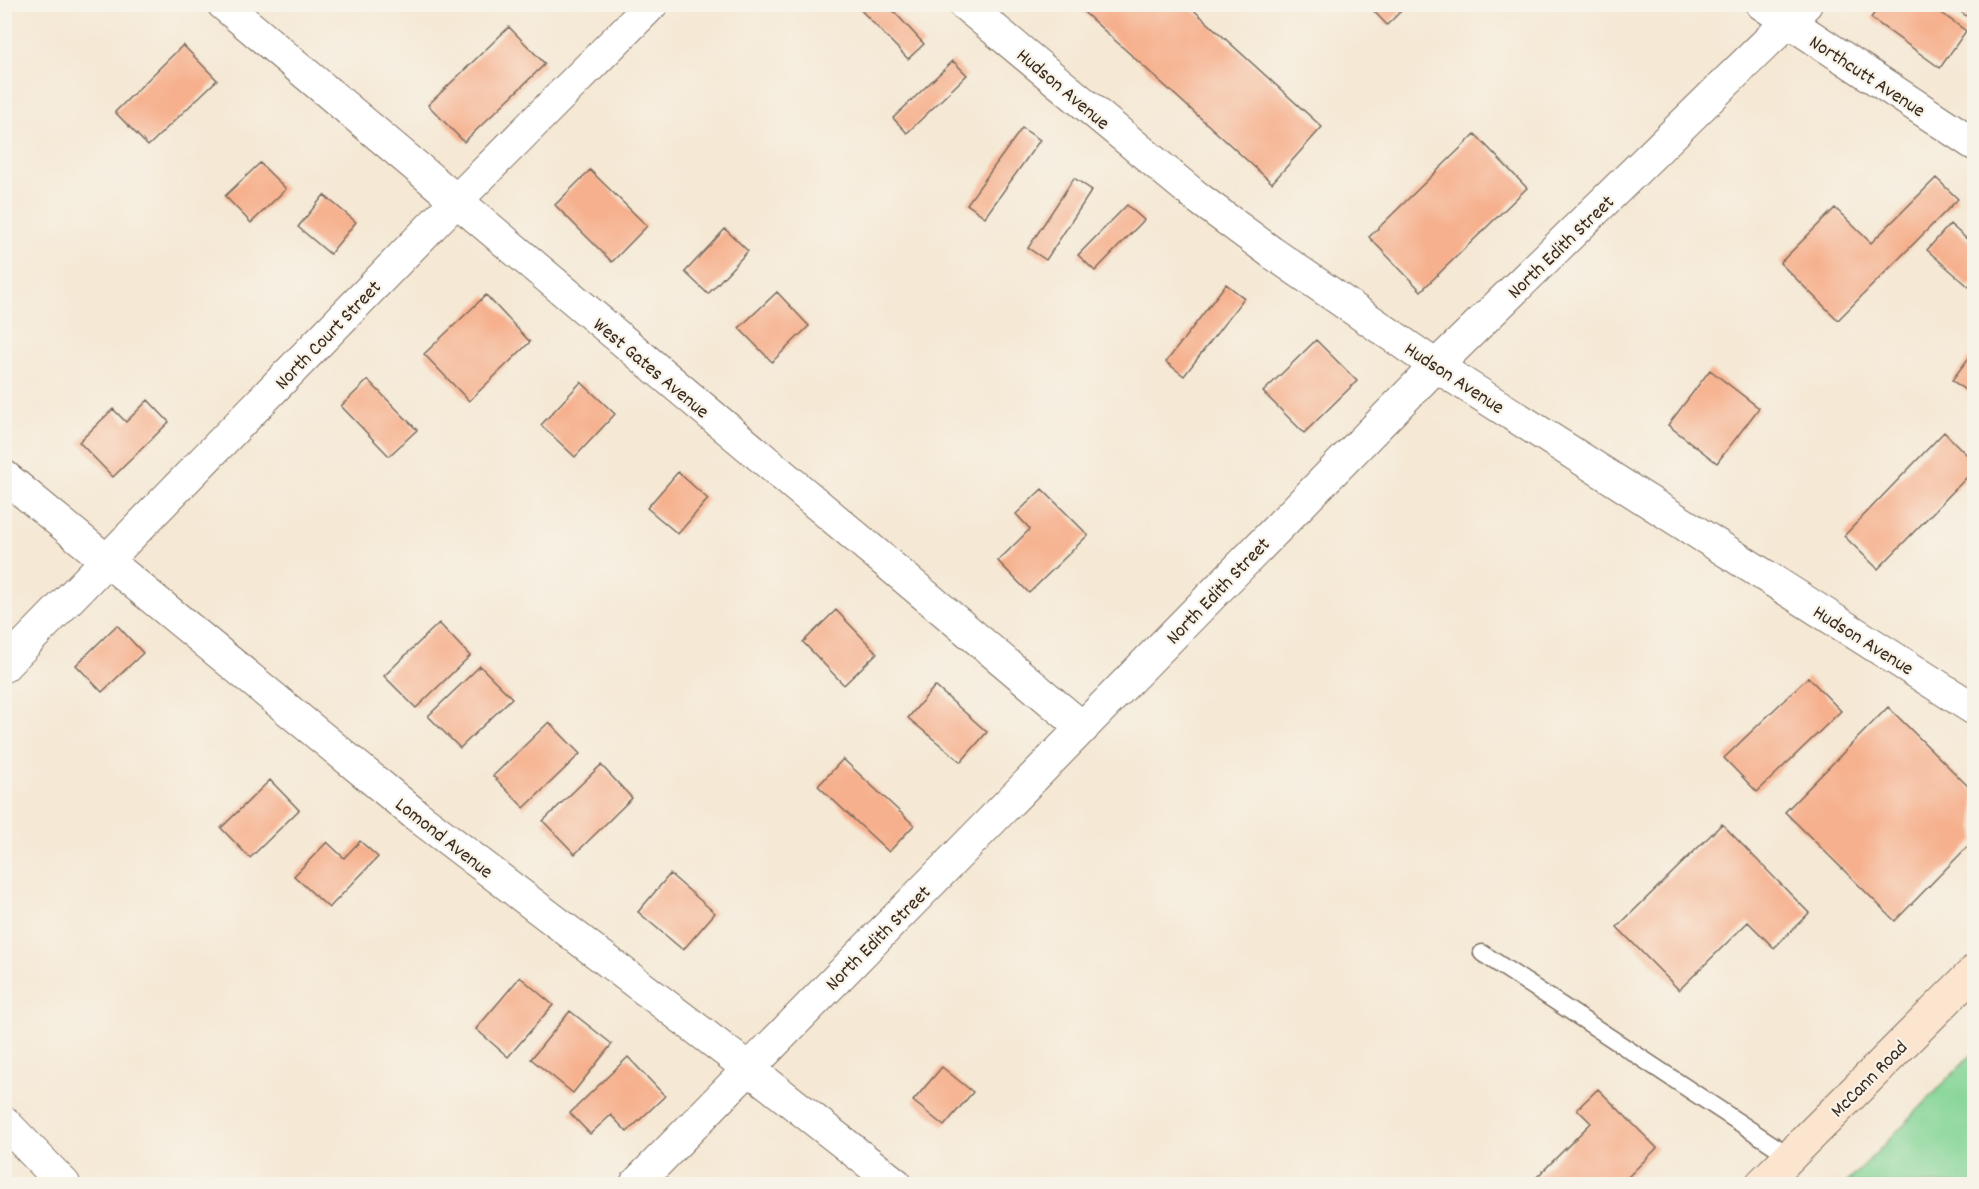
<svg xmlns="http://www.w3.org/2000/svg" width="1979" height="1189" viewBox="0 0 1979 1189" font-family="Dekko,sans-serif">
  <rect width="100%" height="100%" fill="#f7f3e8"/>
  <filter id="ink" filterUnits="userSpaceOnUse"><feTurbulence type="fractalNoise" baseFrequency=".0167" numOctaves="2"/><feDisplacementMap in="SourceGraphic" scale="12" xChannelSelector="R" yChannelSelector="G"/><feConvolveMatrix kernelMatrix="1 2 1 2 8 2 1 2 1" color-interpolation-filters="sRGB"/></filter>
  <filter id="wash" filterUnits="userSpaceOnUse"><feTurbulence type="fractalNoise" baseFrequency=".008" numOctaves="4" result="noise"/><feDisplacementMap in="SourceGraphic" scale="24" xChannelSelector="R" yChannelSelector="G"/><feGaussianBlur stdDeviation="1.35" result="paint"/><feColorMatrix in="noise" values="0 0 0 0 0 0 0 0 0 0 0 0 0 0 0 0 0 1.4 0 .05"/><feComposite in="paint" operator="in"/></filter>
  <g filter="url(#wash)">
    <rect width="100%" height="100%" fill="#f5e8d4"/>
    <path fill="#82d495" stroke="#5e7f5a" stroke-width="1.5" d="M1974,1052V1184H1846Z"/>
    <g id="blocks">
      <path fill="#f6b08d" d="M855,4H887L924,44L908,59Z
        M1075,4H1187L1322,127L1272,183Z
        M1367,4H1408L1387,25Z
        M1880,4H1929L1966,31L1940,68L1871,18Z
        M1951,4H1974V22Z
        M509,27L545,64L464,142L428,105Z
        M183,45L217,80L148,146L115,112Z
        M953,61L967,75L907,133L893,118Z
        M1022,128L1040,140L985,217L967,204Z
        M1475,134L1527,188L1421,291L1369,237Z
        M260,163L286,189L251,223L225,196Z
        M590,170L647,226L612,262L555,205Z
        M1074,178L1092,190L1046,260L1028,248Z
        M1936,178L1958,199L1838,320L1780,263L1835,208L1871,243Z
        M324,195L356,222L330,254L298,227Z
        M1127,205L1144,220L1095,271L1078,255Z
        M1950,224L1969,241L1974,236V280L1969,287L1927,250Z
        M725,229L748,251L708,294L685,272Z
        M1226,284L1244,298L1184,376L1166,362Z
        M777,292L809,326L772,362L739,328Z
        M486,295L530,342L469,401L424,354Z
        M1316,340L1357,381L1304,433L1263,392Z
        M1974,351V397L1952,380Z
        M1710,370L1759,408L1717,463L1668,425Z
        M368,380L417,430L389,456L341,406Z
        M581,382L615,414L575,457L541,425Z
        M148,400L169,422L113,477L79,442L113,409L126,422Z
        M1944,432L1974,462V470L1878,569L1844,536Z
        M678,472L708,499L678,534L647,508Z
        M1042,489L1088,535L1029,593L998,561L1030,529L1016,514Z
        M836,610L877,653L844,685L803,642Z
        M439,623L470,656L416,708L384,676Z
        M117,625L143,653L102,692L76,665Z
        M480,666L512,698L460,748L428,716Z
        M1808,677L1841,711L1757,792L1724,758Z
        M935,686L987,732L961,762L908,718Z
        M1888,707L1974,792V840L1895,921L1785,812Z
        M549,722L580,754L524,808L493,776Z
        M843,759L914,825L889,852L818,786Z
        M601,765L632,798L575,854L543,821Z
        M270,780L299,810L250,858L221,828Z
        M1722,824L1809,913L1774,948L1748,922L1679,990L1617,927Z
        M360,841L378,857L329,908L294,876L327,842L344,858Z
        M670,874L715,913L683,950L638,912Z
        M520,977L553,1005L508,1057L476,1029Z
        M570,1011L612,1044L573,1093L531,1059Z
        M628,1057L665,1096L627,1132L611,1115L590,1134L570,1113Z
        M942,1067L973,1092L944,1126L913,1101Z
        M1598,1089L1657,1148L1621,1184H1530L1591,1123L1577,1109Z"/>
    </g>
  </g>
  <g filter="url(#ink)">
    <use href="#blocks" fill-opacity="0" stroke="#7c6c5e" stroke-width="1.5"/>
    <g fill="none" stroke-linecap="round" stroke-linejoin="round">
      <defs>
        <path id="lane" d="M1482,953L1790,1156"/>
        <path id="street" d="M223,4L1083,728
          M964,4L1198,198L1271,252L1436,366L1974,709
          M1762,4L1974,144
          M4,476L416,815L748,1068L896,1184
          M4,666L456,201L652,4
          M4,1122L64,1184
          M636,1184L1436,366L1806,4"/>
        <path id="secondary" d="M1762,1184L1974,972"/>
      </defs>
      <use href="#lane" stroke="#7c6c5e" stroke-width="19"/>
      <use href="#street" stroke="#7c6c5e" stroke-width="34"/>
      <use href="#secondary" stroke="#7c6c5e" stroke-width="35"/>
      <use href="#lane" stroke="#fff" stroke-width="16"/>
      <use href="#street" stroke="#fff" stroke-width="32"/>
      <use href="#secondary" stroke="#fbe5cf" stroke-width="33"/>
    </g>
  </g>
  <g text-anchor="middle" stroke-width="4.5" stroke-linejoin="round" paint-order="stroke">
    <g font-size="20" fill="#3b2a1e" stroke="#f7f3e8">
      <text transform="translate(1868 75) rotate(33)" y="7">Northcutt Avenue</text>
      <text transform="translate(1064 88) rotate(40)" y="7">Hudson Avenue</text>
      <text transform="translate(1560 246) rotate(-44)" y="7">North Edith Street</text>
      <text transform="translate(327 334) rotate(-46)" y="7">North Court Street</text>
      <text transform="translate(652 367) rotate(40)" y="7">West Gates Avenue</text>
      <text transform="translate(1455 377) rotate(33)" y="7">Hudson Avenue</text>
      <text transform="translate(1217 590) rotate(-46)" y="7">North Edith Street</text>
      <text transform="translate(1864 639) rotate(32)" y="7">Hudson Avenue</text>
      <text transform="translate(445 837) rotate(38)" y="7">Lomond Avenue</text>
      <text transform="translate(877 937) rotate(-45)" y="7">North Edith Street</text>
      <text transform="translate(1868 1078) rotate(-45)" y="7">McCann Road</text>
    </g>
  </g>
  <rect width="1979" height="1189" fill="none" stroke="#f7f3e8" stroke-width="24"/>
</svg>
